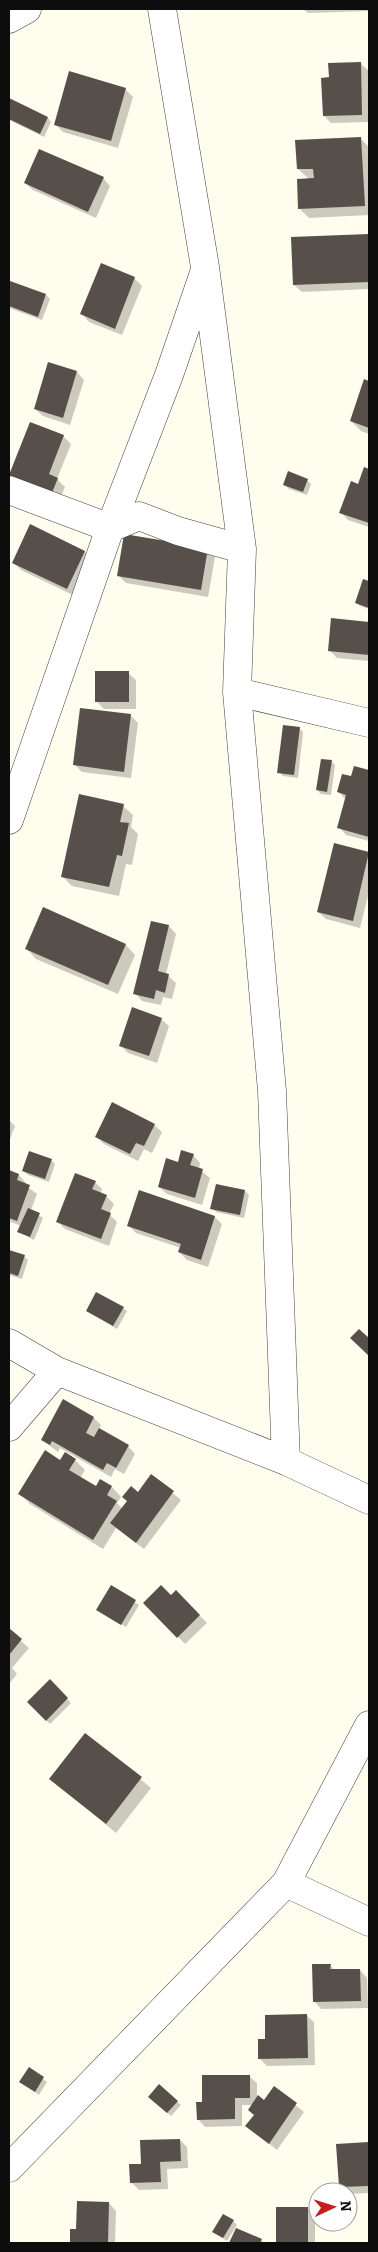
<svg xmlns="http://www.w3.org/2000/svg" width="378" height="2252" viewBox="0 0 378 2252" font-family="Bitter,serif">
  <rect width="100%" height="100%" fill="#fffded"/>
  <path fill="#0003" d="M303,9H369V11L308,13Z
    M360,63L368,70L369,122L331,123L324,116L330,79Z
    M125,89L133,97L118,148L63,132L55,124Z
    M9,99L48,118L51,122L44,137L9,120Z
    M360,138L369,147V215L309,218L300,209L309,179L298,169Z
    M103,178L110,186L96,218L33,190L25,183Z
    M369,235V289L302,292L294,285L292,238Z
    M134,278L142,286L122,335L89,322L82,314Z
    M11,283L46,295L50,299L42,320L9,308Z
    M49,363L77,372L84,380L70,425L43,416L35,409Z
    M364,381L369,383V434L361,431L351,421Z
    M63,436L71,444L57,479L65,487L57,507L15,489Z
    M365,469L369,471V527L348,520L341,512L359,485Z
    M307,480L311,484L307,495L289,489L285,485Z
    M31,525L85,552L92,559L75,596L21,570L13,562Z
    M208,550L215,557L208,597L126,583L118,575Z
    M364,581L369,583V609L360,606L356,602Z
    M333,619L369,623V661L337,658L329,650Z
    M128,673L136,680V709H104L96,701Z
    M130,715L138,723L131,778L82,772L75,765Z
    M299,728L303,732L298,778L283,776L279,772Z
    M332,762L335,765L331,795L321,794L317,790Z
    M355,767L369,771V841L346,835L339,827L346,800L339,792L352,777Z
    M123,806L133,815L131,827L138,834L132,865L126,864L119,896L72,886L62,876Z
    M335,845L369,854V892L360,928L326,919L318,912Z
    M44,909L126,945L135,955L118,994L36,959L27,949Z
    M169,926L176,934L166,974L176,983L172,999L163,997L161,1005L142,1001L135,993Z
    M161,1019L169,1026L157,1063L128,1053L120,1045Z
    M9,1120L15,1126L9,1142Z
    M154,1125L162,1132L152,1153L144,1149L138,1161L104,1144L97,1137Z
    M193,1155L200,1163L199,1169L210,1178L202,1205L167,1194L159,1187L179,1163Z
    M51,1160L55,1164L49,1182L28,1175L24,1171Z
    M9,1171L19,1175L26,1183L25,1185L37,1194L31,1210L43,1218L34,1240L19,1232L21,1226L9,1221Z
    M95,1182L102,1189L101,1194L106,1196L114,1204L109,1214L117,1222L109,1246L65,1229L58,1222Z
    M217,1185L245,1191L249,1195L244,1218L216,1212L212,1208Z
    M215,1217L222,1224L208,1267L187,1260L179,1252L181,1248L136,1233L129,1226Z
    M10,1251L24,1256L28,1260L22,1279L9,1275Z
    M123,1308L127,1311L117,1329L87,1310Z
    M94,1418L101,1425L99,1429L128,1446L135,1454L124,1474L115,1469L111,1477L60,1448L58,1452L42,1440Z
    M75,1460L85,1470L80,1478L96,1488L101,1480L112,1487L121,1497L117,1503L123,1509L138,1494L152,1476L181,1500L144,1549L116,1528L103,1549L30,1504L20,1494L61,1462Z
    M112,1587L139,1605L126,1627L100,1611Z
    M176,1592L207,1623L185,1644L145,1603L171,1597Z
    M9,1630L29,1648L12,1668L17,1674L9,1684Z
    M50,1681L71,1703L50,1724L28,1702Z
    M86,1734L151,1788L116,1833L51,1779Z
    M330,1965L335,1971L360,1970L367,1978L368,2008L321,2009L314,2001Z
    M306,2015L314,2022L315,2065L267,2066L260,2059L267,2040Z
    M30,2069L47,2082L39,2095L25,2085Z
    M249,2076L257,2083V2100L264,2102L274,2088L304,2112L277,2150L247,2126L255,2115L253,2105H242V2126L205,2127L198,2119L204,2103Z
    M159,2086L181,2105L171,2116L150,2097Z
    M180,2140L187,2147L188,2168L167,2169L168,2189L139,2190L131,2182L142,2165Z
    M369,2143V2193L348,2194V2192L340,2187Z
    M109,2203L116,2211L115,2243H71V2230H77Z
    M307,2208L315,2216V2243H277V2209Z
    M233,2221L237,2225L227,2241L214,2232Z
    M236,2230L261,2240L264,2243H231Z"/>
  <path fill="#574f49" d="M361,62L362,115L323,116L321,78L329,77L328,63Z
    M69,71L126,88L111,141L54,125Z
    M9,98L48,117L40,134L9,119Z
    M361,137L365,206L298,209L297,179L314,178L313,169H297L295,140Z
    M39,149L104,177L88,212L24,183Z
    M369,234V282L293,285L291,237Z
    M101,263L135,277L115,329L80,314Z
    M10,281L46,294L38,317L9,306Z
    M48,362L77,371L63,418L34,409Z
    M364,379L369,381V428L350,421Z
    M30,422L64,435L49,474L58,478L49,500L9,483V475Z
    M364,467L369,469V523L339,513L351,481L358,484Z
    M288,471L308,479L303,492L283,485Z
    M30,524L85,551L67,589L12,563Z
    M124,534L208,548L201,590L117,576Z
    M363,579L369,581V608L355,603Z
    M331,618L369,622V655L328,651Z
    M95,671H129V702H95Z
    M80,708L131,714L124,772L73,765Z
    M283,725L300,727L294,775L277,773Z
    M321,759L332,760L327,792L316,790Z
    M354,766L369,770V837L337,828L346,795L337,792L342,774L351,776Z
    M79,794L124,804L120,822L129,823L122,856L117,855L109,887L61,877Z
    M334,843L369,852L353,921L317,912Z
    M43,907L126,944L108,985L25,949Z
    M151,921L169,925L158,971L169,974L165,993L156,990L154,999L133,994Z
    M132,1007L162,1018L149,1056L119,1046Z
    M112,1102L155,1124L144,1146L136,1143L130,1154L95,1137Z
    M181,1150L194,1154L190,1165L203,1169L195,1198L158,1187L166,1158L178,1162Z
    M29,1151L52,1159L45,1179L22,1171Z
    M9,1170L19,1174L17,1180L30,1185L17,1221L9,1218Z
    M75,1173L96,1181L92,1189L107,1195L101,1209L111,1213L101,1239L56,1222Z
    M216,1184L245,1190L240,1215L210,1209Z
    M139,1190L215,1216L201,1260L178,1252L181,1244L127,1226Z
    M28,1208L40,1213L30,1237L17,1232Z
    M9,1250L25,1255L18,1276L9,1273Z
    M96,1292L124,1307L113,1326L86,1311Z
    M359,1329L369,1338V1356L350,1338Z
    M63,1399L94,1417L86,1433L94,1437L99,1428L129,1445L116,1468L107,1463L103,1470L52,1441L50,1445L41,1440Z
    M45,1450L60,1460L65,1452L76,1459L69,1470L96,1486L100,1479L112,1486L107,1495L117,1501L93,1540L18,1494Z
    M151,1474L174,1491L136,1543L110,1523L127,1501L122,1497L131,1486L138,1492Z
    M111,1585L136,1600L121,1625L96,1610Z
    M161,1585L171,1595L176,1590L200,1615L177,1638L143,1603Z
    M9,1628L22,1639L9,1655Z
    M50,1679L68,1698L46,1721L27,1702Z
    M85,1733L142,1777L106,1824L49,1779Z
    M312,1964H331L330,1969H360L361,2001L313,2002Z
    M307,2014L308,2058L258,2059V2039H265V2015Z
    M29,2067L44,2077L35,2092L19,2082Z
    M202,2075H250V2098H235V2119L197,2120L196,2102H202Z
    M159,2084L178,2101L167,2113L148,2097Z
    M274,2086L297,2103L269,2144L245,2126L254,2115L248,2110L258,2095L264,2100Z
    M180,2139L181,2161L160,2162L161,2182L130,2183L129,2164H141L140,2140Z
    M369,2142V2186L339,2187L336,2144Z
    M77,2201L109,2202L108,2243H70V2229H76Z
    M276,2207H308V2243H276Z
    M223,2214L234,2220L223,2238L212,2232Z
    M236,2228L262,2239L260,2243H229Z"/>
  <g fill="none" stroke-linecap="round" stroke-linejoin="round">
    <defs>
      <path id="minor" d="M162,9L205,267L242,549L237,692L272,1091L286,1461
        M9,19L27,9
        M9,490L110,528L139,516L178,531L242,549
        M237,692L369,723
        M9,820L110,528L169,375L204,273
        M9,1343L57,1371L286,1461L369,1500
        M9,1427L57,1371
        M369,1725L286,1883L369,1922
        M9,2168L286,1883"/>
    </defs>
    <use href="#minor" stroke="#404040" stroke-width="29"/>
    <use href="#minor" stroke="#fff" stroke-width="28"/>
  </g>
  <rect width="378" height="2252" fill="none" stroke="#0d0d0d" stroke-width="20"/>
  <g transform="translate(333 2207) rotate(86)"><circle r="24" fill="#ffffff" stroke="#9e9e9e"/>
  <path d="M0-4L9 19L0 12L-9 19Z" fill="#c71d1b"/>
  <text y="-8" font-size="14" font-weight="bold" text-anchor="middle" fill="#0d0d0d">N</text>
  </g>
</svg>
